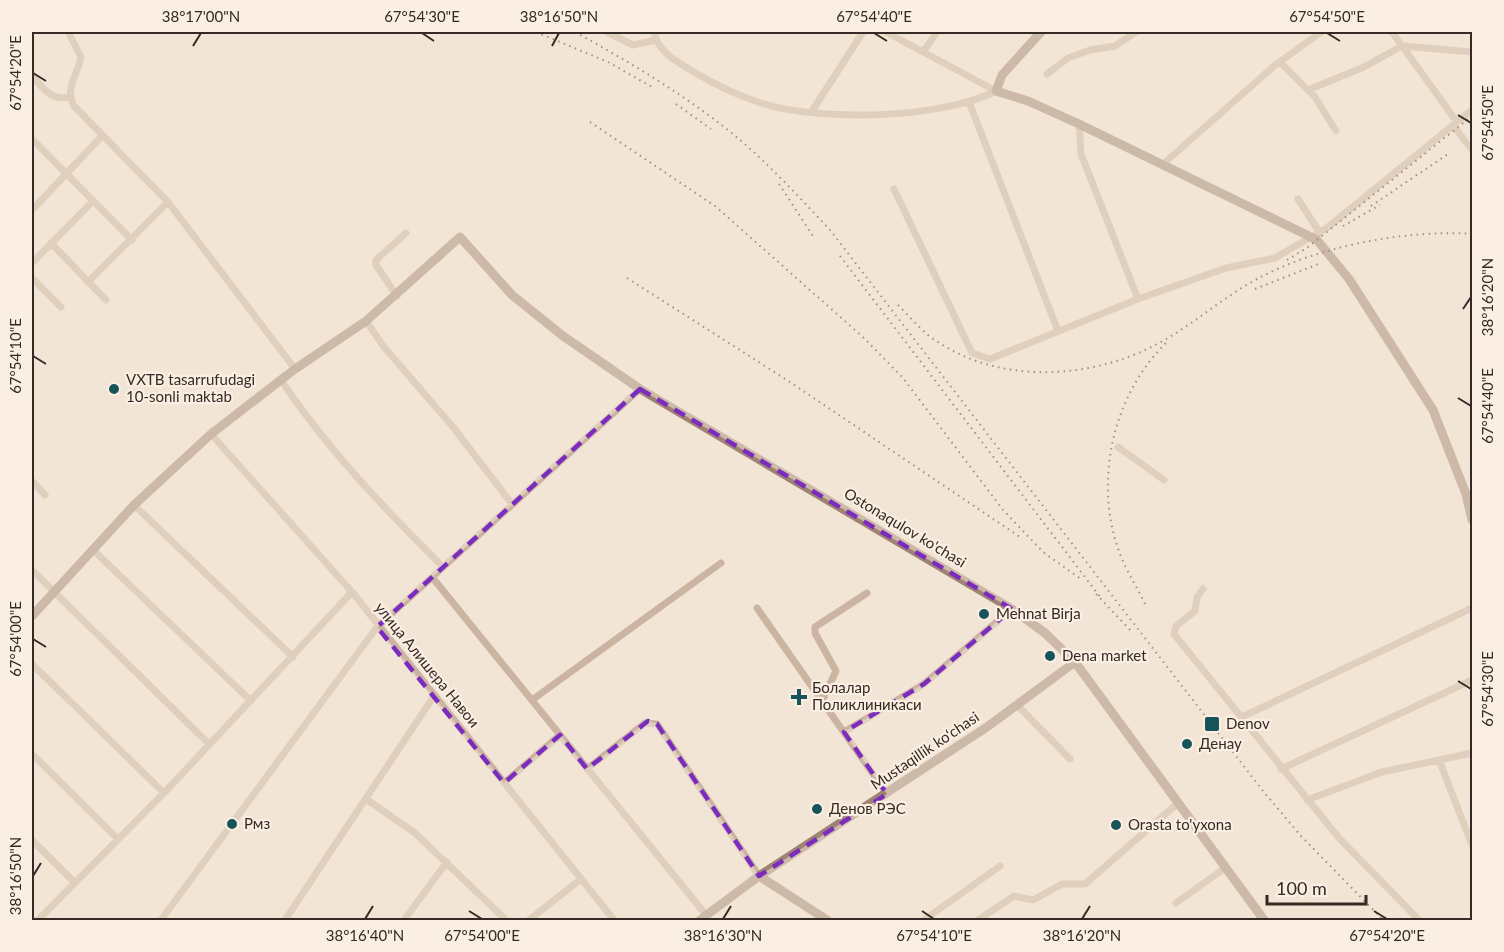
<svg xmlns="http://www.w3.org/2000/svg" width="1504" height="952" viewBox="0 0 1504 952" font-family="Lato,sans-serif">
  <rect width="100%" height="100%" fill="#f2e5d6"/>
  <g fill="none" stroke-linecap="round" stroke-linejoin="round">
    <path stroke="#cbb4a1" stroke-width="7" d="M68,32L81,57C78,75 64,88 74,106L168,202L295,369
      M607,32L633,45L656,40
      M654,32C658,52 677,62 694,72C714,84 739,96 761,103C821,122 940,119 996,91
      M886,32L996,91
      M923,52L937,32
      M1280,62L1315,97L1336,131
      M1047,74L1068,58L1090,50L1115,46L1136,32
      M32,75C43,88 50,101 69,97
      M1308,90L1364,67L1402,46L1472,52
      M969,102L1058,331
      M812,111L863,32
      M1457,122L1472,110
      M1079,124L1081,154L1138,299
      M1453,125L1472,150
      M32,139L132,240
      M1162,165L1274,66L1321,32
      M894,189L972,353L990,359L1138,299L1226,268L1275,258L1328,227L1457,122L1392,32
      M1298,199L1320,233
      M32,210L102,136
      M51,243L106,300
      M32,263L92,202
      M32,278L61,307
      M88,282L168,202
      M397,296L376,265V260L406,233
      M366,321L384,347L453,427L512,504
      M281,380C327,449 384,508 442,566
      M211,434L352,592L614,920
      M1118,447L1164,480
      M32,481L45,495
      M134,505L293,657
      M92,549L251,701
      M32,570L209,744
      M432,577L706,915
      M1203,589L1197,597L1195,611L1176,626L1174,634L1339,838L1419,920
      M757,608L887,794
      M32,664L164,793
      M532,700L721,563
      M822,701L836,671L815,633V627L867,593
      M1017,705L1070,759
      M1242,717L1472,608
      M844,732L924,684L1012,609
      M32,754L118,839
      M1439,760L1472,845
      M587,769L645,723L657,724L759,876
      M1281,769L1472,680
      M504,783L560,735
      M366,799L415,833L506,920
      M1307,800L1382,772L1472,753
      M32,840L75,883
      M1176,903L1225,868
      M38,920L164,793L352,592
      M161,920L377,627L640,389
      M285,920L434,696
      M404,920L447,862
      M529,920L581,879
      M924,920L1000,866
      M978,920L1014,896L1033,900L1062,884H1085L1178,803"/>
    <path stroke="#9f8372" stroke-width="9" d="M1041,32L1002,75L996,91L1028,101L1079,124L1317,240L1349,279L1433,410L1466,494L1472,520
      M32,616L134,505L211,434L295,369L366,321L460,237L512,295L563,336L640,389L1012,609L1045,633L1075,662L1264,920
      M759,876L827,920
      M700,920L759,876L987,727L1075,662"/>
    <path stroke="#352a24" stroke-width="2" stroke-dasharray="1.5 4.5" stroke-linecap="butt" d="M536,32L608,62L652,87
      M575,32C635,65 695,101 746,145C776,172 803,201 830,230L1263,791L1301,836L1383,920
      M676,104L711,129
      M590,122L715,206L864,338L903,378L1003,510L1043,552L1081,579
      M779,184L813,236
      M1371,206L1448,154
      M1343,226L1380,205
      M840,256L1101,598
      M1287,260L1308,247L1472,116
      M627,278L787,380L1020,537
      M1255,289L1321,263
      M898,305C911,318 923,333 938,342C1003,385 1093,379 1159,343C1193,325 1223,297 1257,279C1315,247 1407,229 1472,234
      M1096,594L1131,631
      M1145,604C1138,589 1129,575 1122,559C1092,487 1111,396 1167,342"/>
  </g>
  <path d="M0 0H1504V952H0ZM640,389L1012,609L924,684L844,732L887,794L759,876L657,724L648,721L587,769L560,735L504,783L377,627Z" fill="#f2e5d6" fill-opacity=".55" fill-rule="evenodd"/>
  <path fill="none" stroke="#7b2cbf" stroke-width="4.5" stroke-dasharray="12 8" stroke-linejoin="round" d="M640,389L1012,609L924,684L844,732L887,794L759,876L657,724L648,721L587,769L560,735L504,783L377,627Z"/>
  <path fill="none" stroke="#352a24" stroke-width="2" d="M422,33L434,41M874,33L887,41M1327,33L1340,41M193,46L201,33M552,46L559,33M33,73L46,81M1458,115L1471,123M1463,309L1471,297M33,356L46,364M1458,398L1471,406M33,639L46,647M1458,681L1471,689M33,876L41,863M469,911L482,919M922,911L934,919M1374,911L1387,919M365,919L373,906M723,919L731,906M1082,919L1090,906"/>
  <g fill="#175459" stroke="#faefe2" stroke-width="2">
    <circle cx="114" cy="389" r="6"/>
    <circle cx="984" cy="614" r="6"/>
    <circle cx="1050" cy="656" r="6"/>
    <path d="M796 688h6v6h6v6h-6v6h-6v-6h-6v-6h6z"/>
    <rect x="1204" y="716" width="16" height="16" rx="3"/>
    <circle cx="1187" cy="744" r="6"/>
    <circle cx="817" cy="809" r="6"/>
    <circle cx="232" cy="824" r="6"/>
    <circle cx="1116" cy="825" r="6"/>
  </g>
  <g text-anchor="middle" stroke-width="4.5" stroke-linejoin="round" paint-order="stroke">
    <g font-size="15" fill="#352a24" stroke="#faefe2" text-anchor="start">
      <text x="126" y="385">VXTB tasarrufudagi<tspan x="126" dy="17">10-sonli maktab</tspan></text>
      <text x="996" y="619">Mehnat Birja</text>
      <text x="1062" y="661">Dena market</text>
      <text x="812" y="693">Болалар<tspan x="812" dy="17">Поликлиникаси</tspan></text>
      <text x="1226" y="729">Denov</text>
      <text x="1199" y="749">Денау</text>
      <text x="829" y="814">Денов РЭС</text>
      <text x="244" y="829">Рмз</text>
      <text x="1128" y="830">Orasta to'yxona</text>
    </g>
    <g font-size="15" fill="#352a24" stroke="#faefe2">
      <text transform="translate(905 528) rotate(31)" y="5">Ostonaqulov ko'chasi</text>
      <text transform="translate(427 665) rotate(51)" y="5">улица Алишера Навои</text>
      <text transform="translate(925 751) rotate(-34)" y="5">Mustaqillik ko‘chasi</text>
    </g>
  </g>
  <rect width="1504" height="952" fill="none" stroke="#faefe2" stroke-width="66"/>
  <path d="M1267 895v9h99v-9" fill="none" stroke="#352a24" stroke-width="3"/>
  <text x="1276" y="895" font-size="18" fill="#352a24" stroke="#faefe2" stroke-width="4.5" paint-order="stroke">100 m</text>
  <rect x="33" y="33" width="1438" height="886" fill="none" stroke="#352a24" stroke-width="2"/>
  <g font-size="15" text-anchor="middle" fill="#352a24">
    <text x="201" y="22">38°17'00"N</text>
    <text x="422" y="22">67°54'30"E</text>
    <text x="559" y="22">38°16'50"N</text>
    <text x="874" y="22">67°54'40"E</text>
    <text x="1327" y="22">67°54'50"E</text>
    <text transform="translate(16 73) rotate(-90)" y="5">67°54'20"E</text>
    <text transform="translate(1488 123) rotate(-90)" y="5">67°54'50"E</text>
    <text transform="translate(1488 297) rotate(-90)" y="5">38°16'20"N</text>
    <text transform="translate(16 356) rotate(-90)" y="5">67°54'10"E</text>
    <text transform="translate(1488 406) rotate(-90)" y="5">67°54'40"E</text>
    <text transform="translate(16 639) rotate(-90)" y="5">67°54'00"E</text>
    <text transform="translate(1488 689) rotate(-90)" y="5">67°54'30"E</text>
    <text transform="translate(16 876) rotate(-90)" y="5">38°16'50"N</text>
    <text x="365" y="941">38°16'40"N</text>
    <text x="482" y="941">67°54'00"E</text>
    <text x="723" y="941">38°16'30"N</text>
    <text x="934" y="941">67°54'10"E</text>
    <text x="1082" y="941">38°16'20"N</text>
    <text x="1387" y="941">67°54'20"E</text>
  </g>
</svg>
